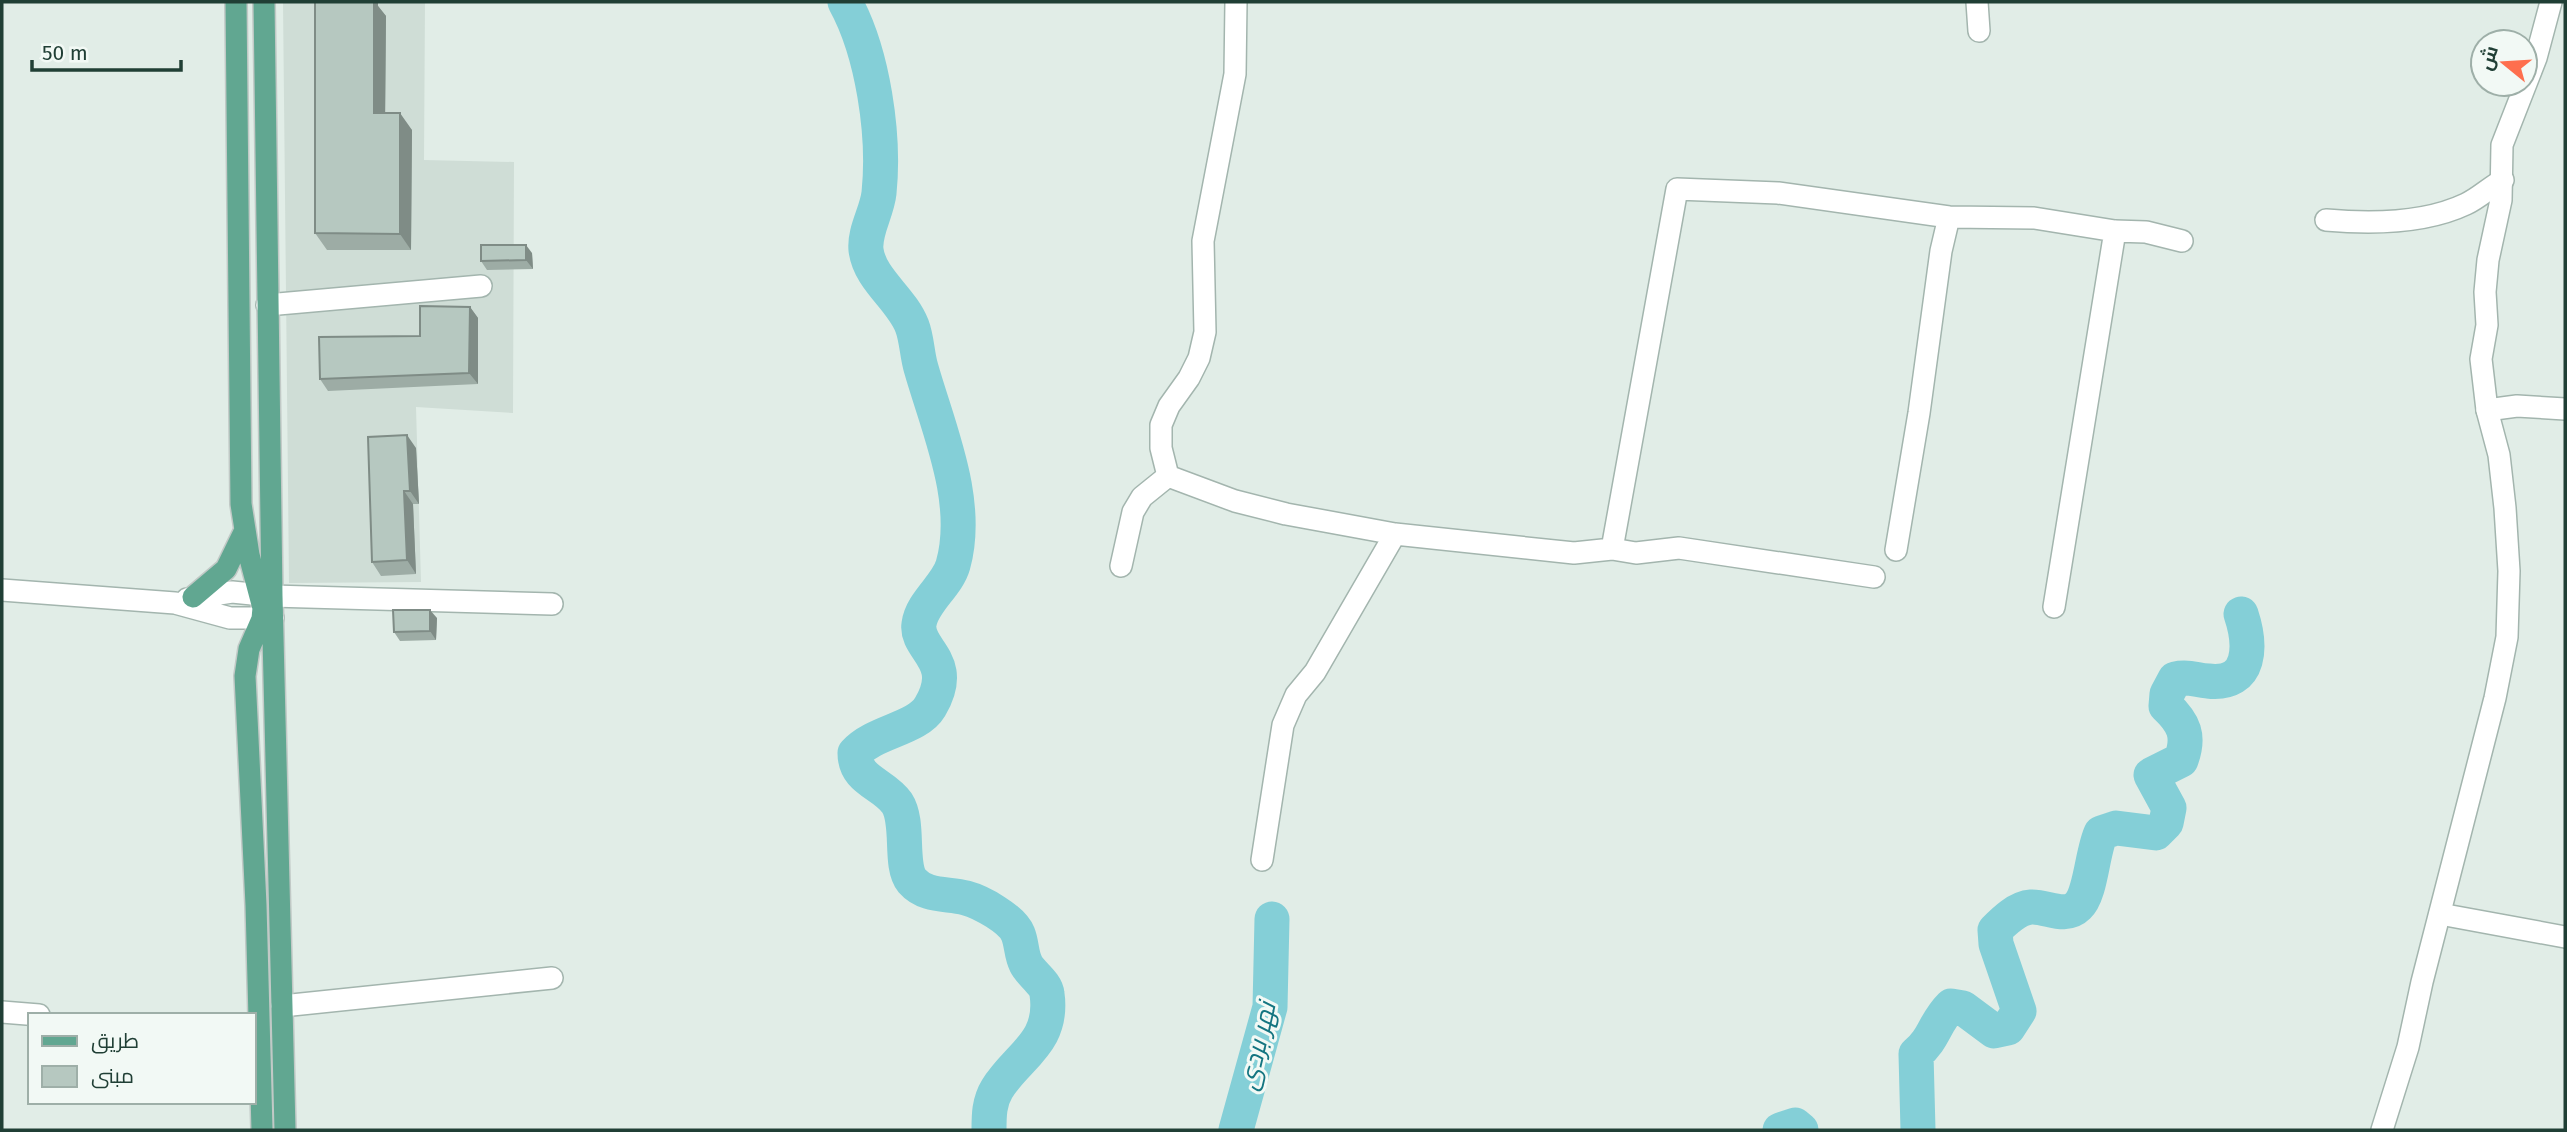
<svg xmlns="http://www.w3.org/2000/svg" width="2567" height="1132" viewBox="0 0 2567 1132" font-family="'Fira Sans',Cairo,sans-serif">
  <rect width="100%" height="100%" fill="#e1ede7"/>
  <path fill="#cfddd6" d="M283,2H425L424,160L514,162L513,413L416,407L421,582L289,583Z"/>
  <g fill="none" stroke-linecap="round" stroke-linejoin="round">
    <path stroke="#84cfd7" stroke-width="35" d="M845,2C873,53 885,135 879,193C877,212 864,231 866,250C870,280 901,298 912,326C917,339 917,355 921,368C938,428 971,501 953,565C947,586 922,602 919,624C915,650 958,660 930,707C917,729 875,731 855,753C855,781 883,783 897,803C910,823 899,865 912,881C926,897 947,893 966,898C981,902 1012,919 1018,934C1022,944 1021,954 1026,964C1031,974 1046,983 1047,994C1054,1043 1017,1056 997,1089C989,1102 989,1116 989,1130
      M1236,1130L1270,1007L1272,919
      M1780,1130L1795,1125L1801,1130
      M1918,1130L1916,1054C1935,1038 1934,1023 1951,1006L1963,1008L1994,1031L2008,1028L2019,1011L1996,944L1995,930C2004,921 2017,908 2031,907C2047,906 2065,919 2078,906C2091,894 2092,852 2101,833L2116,828L2156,833L2166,823L2169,808L2151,775L2181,760C2190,736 2184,723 2166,706L2167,694L2175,679C2189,676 2195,680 2208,681C2253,686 2251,644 2241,614"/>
    <defs>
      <path id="minor" d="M1977,2L1979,31
        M2326,220C2371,224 2424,224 2466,204C2479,198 2490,187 2503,180
        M267,305L481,286
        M2487,410L2517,406L2565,409
        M1168,476L1235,501L1286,514L1395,534L1574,553L1612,549L1636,553L1679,548L1874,577
        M1168,476L1161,448V425L1169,406L1189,378L1199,358L1205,332L1203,241L1235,74L1236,2
        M1612,549L1677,189L1778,193L1949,217L2034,218L2115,231L2146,232L2182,241
        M1896,550L1919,413L1941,251L1949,217
        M1121,566L1133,512L1142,497L1168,476
        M272,596L552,604
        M2054,607L2115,231
        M1262,860L1283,725L1296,695L1315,672L1395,534
        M2440,914L2565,937
        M282,1006L552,978
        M2,1012L39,1015"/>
      <path id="tertiary" d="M2,590L175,603L230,618H273
        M187,599L232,592L272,596
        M2382,1130L2408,1047L2422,982L2495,698L2507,637L2509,571L2505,508L2499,455L2487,410L2481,359L2487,325L2485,292L2488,260L2501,200L2502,145L2536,58L2551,2"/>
      <path id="primary" d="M236,2L241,504L249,555L263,608L262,619L249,649L245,676L256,905L262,1130
        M264,2L272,596L285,1130
        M193,597L226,569L244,532"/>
    </defs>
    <use href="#minor" stroke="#a3b5ae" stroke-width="24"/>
    <use href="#tertiary" stroke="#a3b5ae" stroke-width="24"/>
    <use href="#primary" stroke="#c1c9c6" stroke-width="24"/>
    <use href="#minor" stroke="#fff" stroke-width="21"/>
    <use href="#tertiary" stroke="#fff" stroke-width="21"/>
    <use href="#primary" stroke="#61a791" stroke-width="21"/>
  </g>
  <path fill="#9daca5" d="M315,2H378V6L386,16L385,113L412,130L411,250H327L315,233Z
    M532,253L533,269L487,270L481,261Z
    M470,307L478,318V384L328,391L320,379L420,336Z
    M416,448L419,504H413L416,574L381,576L372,562Z
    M437,618L436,640L400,641L394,632Z"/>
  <path fill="#7f8c86" d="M368,2H378V6L386,16L385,130L374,113Z
    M400,113L412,130L411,250L400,234Z
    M526,245L532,253L533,269L526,260Z
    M470,307L478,318V384L469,373Z
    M407,435L416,448L419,504L410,491Z
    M404,491L413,504L416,574L407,560Z
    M430,610L437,618L436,640L430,631Z"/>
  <path fill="#b6c8c0" stroke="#7f8c86" stroke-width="2" d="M315,2H374V113H400V234L315,233Z
    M481,245H526V260L481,261Z
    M420,306L470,307L469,373L320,379L319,337L420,336Z
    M407,435L410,491H404L407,560L372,562L368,437Z
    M393,610H430V631L394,632Z"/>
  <g text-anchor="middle" stroke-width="6" stroke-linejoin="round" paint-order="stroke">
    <g font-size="26" font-style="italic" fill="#147581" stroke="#f2f9f5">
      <text transform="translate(1257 1046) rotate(-77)" y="9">نهر بردى</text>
    </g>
  </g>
  <rect width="2567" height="1132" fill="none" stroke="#203f35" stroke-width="7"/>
  <rect x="28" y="1013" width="228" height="91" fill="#f2f9f5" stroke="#9eafa8" stroke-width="2"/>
  <rect x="42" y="1036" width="35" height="10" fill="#61a791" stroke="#9eafa8" stroke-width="2"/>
  <text x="91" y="1048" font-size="21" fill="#203f35">طريق</text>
  <rect x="42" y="1066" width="35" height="21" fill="#b6c8c0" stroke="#9eafa8" stroke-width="2"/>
  <text x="91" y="1083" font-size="21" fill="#203f35">مبنى</text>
  <g transform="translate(2504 63) rotate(288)"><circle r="33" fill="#f2f9f5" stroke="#9eafa8" stroke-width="2"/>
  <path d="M0-5L12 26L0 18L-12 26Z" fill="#fe6f4e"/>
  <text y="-10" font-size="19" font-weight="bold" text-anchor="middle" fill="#203f35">ش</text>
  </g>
  <path d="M32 60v10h149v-10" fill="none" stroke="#203f35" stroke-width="3.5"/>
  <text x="42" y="60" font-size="21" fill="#203f35" stroke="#f2f9f5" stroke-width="5" paint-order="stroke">50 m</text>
</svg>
